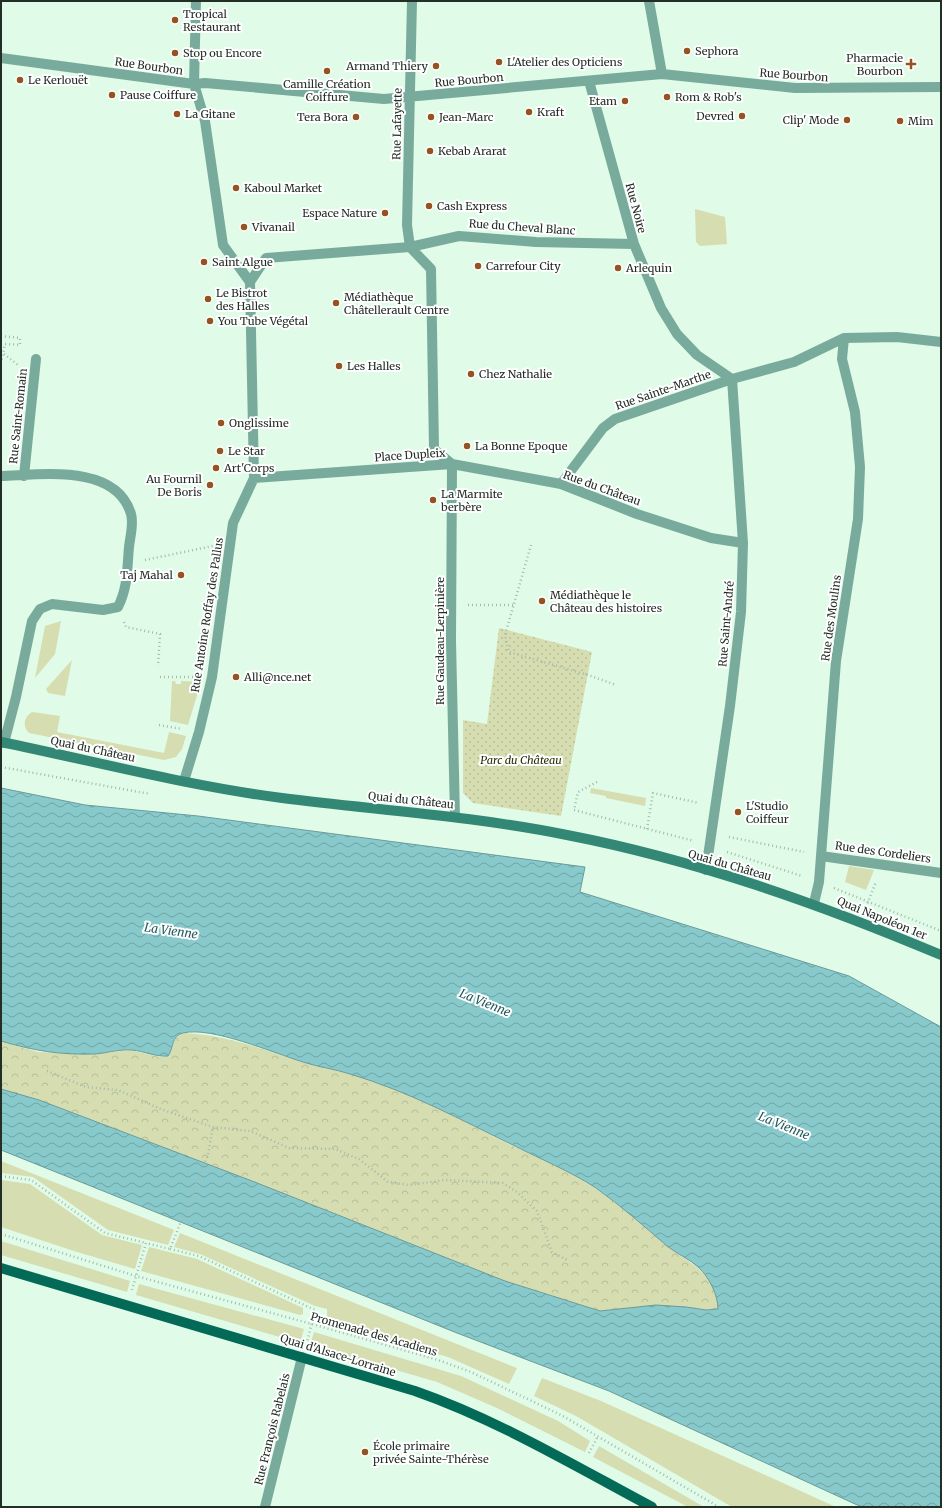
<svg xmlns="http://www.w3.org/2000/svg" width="942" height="1508" viewBox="0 0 942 1508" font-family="Merriweather,serif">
  <defs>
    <pattern id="forest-crowns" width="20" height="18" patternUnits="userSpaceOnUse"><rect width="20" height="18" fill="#d6ddb1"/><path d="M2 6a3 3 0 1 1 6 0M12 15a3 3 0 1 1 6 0" fill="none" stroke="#b7be98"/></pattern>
    <pattern id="park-dots" width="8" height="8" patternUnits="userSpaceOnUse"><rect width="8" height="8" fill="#d6ddb1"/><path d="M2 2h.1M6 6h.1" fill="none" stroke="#b7be98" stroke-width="1.8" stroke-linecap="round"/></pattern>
    <pattern id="water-waves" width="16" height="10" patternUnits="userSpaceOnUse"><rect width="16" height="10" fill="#88cacb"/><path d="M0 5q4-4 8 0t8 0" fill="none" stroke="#6fa4a5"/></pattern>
  </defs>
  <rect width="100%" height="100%" fill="#e0fbe8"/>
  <path fill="#d6ddb1" d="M695,209L725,217L727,244L700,246L696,242Z
    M61,621L55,654L35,678L45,626Z
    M72,660L65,696L48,693L46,689Z
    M172,681H175L176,684H181V681L201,682L188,725L170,721Z
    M32,712L60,716L57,732L164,753L169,732L186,736L182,749L176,757L164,760L29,733C22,726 24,717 32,712Z
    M591,788L646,798L645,806L606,798V796L590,793Z
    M849,866L874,870L866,890L845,882Z
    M1,1161L174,1230L168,1245L108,1230L33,1177L1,1173Z
    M1,1180L30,1184L102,1235L142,1245L135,1269L77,1252L1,1227Z
    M180,1233L517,1368L509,1384L448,1357L327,1323V1309L315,1306L200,1254L174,1247Z
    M1,1241L130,1281L127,1292L1,1255Z
    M149,1247L197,1259L303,1308V1314L300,1315L141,1271Z
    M139,1284L304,1329L300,1343L136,1295Z
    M314,1332L461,1376L558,1421L590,1441L585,1452L497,1408L437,1382L310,1345Z
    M542,1378L601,1401L836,1507H732L576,1416L534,1396Z
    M599,1446L704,1507H688L593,1457Z"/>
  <path fill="url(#forest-crowns)" d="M185,1033C227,1035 262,1049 302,1062C318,1067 334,1069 350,1074C408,1091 461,1120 515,1147C542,1160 570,1171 595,1188C620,1205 642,1225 666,1244C688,1263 718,1274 718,1309L706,1310L686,1307L600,1311L505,1281L252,1181L39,1100L1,1089V1041L38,1052L96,1054L130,1050L160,1057L168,1056C176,1046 170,1038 185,1033Z"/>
  <path fill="url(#park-dots)" d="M499,628L592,652L561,816L473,803L463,793V720L487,724Z"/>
  <path fill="url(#water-waves)" stroke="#6a9b9a" d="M1,788L85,805L198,816L585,867L580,892L849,976L941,1027V1507H863L855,1504L609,1391L457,1333L1,1150V1089L39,1100L252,1181L505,1281L600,1311L656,1305L686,1307L706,1310L718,1309C718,1295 709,1277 699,1268C690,1259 677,1254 667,1246C644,1226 621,1206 596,1188C570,1171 542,1160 515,1146C461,1120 408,1091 350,1074C335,1069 318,1067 303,1062C274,1053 211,1026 183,1033C171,1036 174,1048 168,1056C155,1057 144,1051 132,1050C120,1049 107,1053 95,1054C60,1055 35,1051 1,1041Z"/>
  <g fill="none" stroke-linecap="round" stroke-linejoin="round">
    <path stroke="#a4baab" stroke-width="2.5" stroke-dasharray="1 3" stroke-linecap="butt" d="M1,336L20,338V345L5,344L1,363
      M4,354L18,365
      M531,545L505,635L509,652L588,675L616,685
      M145,560L213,546
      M468,605H513
      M124,622L126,627L160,634L158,666
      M160,677H194
      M159,725L182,729
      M1,767L150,794
      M597,782L578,792L574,810L694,841
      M647,829L653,793L699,803
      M729,837L804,852
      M727,852L802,876
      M834,888L941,931
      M866,907L876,882
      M47,1071L86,1087L118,1090L163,1110L213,1127L250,1131L289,1148L335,1149L359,1159L388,1182L409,1185L445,1180L503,1183L517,1192L537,1211L552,1252L567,1260
      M1,1176L31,1180L105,1233L146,1243
      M1,1234L136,1276L312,1324L438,1360L471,1372L561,1415L719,1507
      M170,1249L199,1256L315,1310L307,1342
      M132,1290L146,1243L170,1249L208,1154L213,1127
      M589,1453L598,1436"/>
    <path stroke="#79ab9d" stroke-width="10" d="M196,1L194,84L205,121L223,245L250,282
      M649,1L662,74
      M1,58L194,84L205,83L384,99L662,74L795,88L941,87
      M589,81L634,244L661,308L677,334L697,355L732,379
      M410,247L407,225L412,1
      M410,247L431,269L434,449L452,464
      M452,464L451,641L455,817
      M1,476C40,475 116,463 131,514C134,524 130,537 129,547C127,569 128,587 118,607L103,610L52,604L40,609L32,621L16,697L4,743
      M24,476L36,359
      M254,478L452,464L561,484L637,514L711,538L743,543
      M561,484L603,428L615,419L732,379L794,362L844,338L897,337L941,342
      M184,781L199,732L212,677L233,523L254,478L250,282L266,258L410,247L459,236L536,242L634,244
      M821,856L941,873
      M706,870L730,706L741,612L743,543L732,379
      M814,903L819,882L836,661L858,519L860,467L855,412L842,359L844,338
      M265,1507L302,1357"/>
    <path stroke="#328775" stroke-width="10" d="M1,742C94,761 188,786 282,798C377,810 473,816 567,835C696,860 820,904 941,955"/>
    <path stroke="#036a58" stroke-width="10" d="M1,1268L415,1391C498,1420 575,1466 652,1507"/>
  </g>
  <g fill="#945320" stroke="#fff" stroke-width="1.5">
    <circle cx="175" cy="20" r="4"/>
    <circle cx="687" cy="51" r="4"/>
    <circle cx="175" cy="53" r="4"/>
    <circle cx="499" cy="62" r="4"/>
    <path d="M909 58h4v4h4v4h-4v4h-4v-4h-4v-4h4z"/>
    <circle cx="436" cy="66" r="4"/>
    <circle cx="327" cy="71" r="4"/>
    <circle cx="20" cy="80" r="4"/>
    <circle cx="112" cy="95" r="4"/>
    <circle cx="667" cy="97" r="4"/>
    <circle cx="625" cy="101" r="4"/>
    <circle cx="529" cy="112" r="4"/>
    <circle cx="177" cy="114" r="4"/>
    <circle cx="742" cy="116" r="4"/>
    <circle cx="356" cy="117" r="4"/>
    <circle cx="431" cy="117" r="4"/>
    <circle cx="847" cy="120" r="4"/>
    <circle cx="900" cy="121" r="4"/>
    <circle cx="430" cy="151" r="4"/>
    <circle cx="236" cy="188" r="4"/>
    <circle cx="429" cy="206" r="4"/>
    <circle cx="385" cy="213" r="4"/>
    <circle cx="244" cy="227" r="4"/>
    <circle cx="204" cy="262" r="4"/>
    <circle cx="478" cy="266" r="4"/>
    <circle cx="618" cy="268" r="4"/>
    <circle cx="208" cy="299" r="4"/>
    <circle cx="336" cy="303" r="4"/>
    <circle cx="210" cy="321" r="4"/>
    <circle cx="339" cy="366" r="4"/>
    <circle cx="471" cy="374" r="4"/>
    <circle cx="221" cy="423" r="4"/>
    <circle cx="467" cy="446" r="4"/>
    <circle cx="220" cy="451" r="4"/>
    <circle cx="216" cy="468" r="4"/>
    <circle cx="210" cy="485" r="4"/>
    <circle cx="433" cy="500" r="4"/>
    <circle cx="181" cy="575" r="4"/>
    <circle cx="542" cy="601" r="4"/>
    <circle cx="236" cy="677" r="4"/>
    <circle cx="738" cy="812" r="4"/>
    <circle cx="365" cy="1452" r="4"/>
  </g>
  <g text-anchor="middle" stroke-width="4" stroke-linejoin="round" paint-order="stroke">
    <g font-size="11" fill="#232e27" stroke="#fff" text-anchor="start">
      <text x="183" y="18">Tropical<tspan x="183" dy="13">Restaurant</tspan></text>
      <text x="695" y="55">Sephora</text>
      <text x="183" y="57">Stop ou Encore</text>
      <text x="903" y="62" text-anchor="end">Pharmacie<tspan x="903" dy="13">Bourbon</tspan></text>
      <text x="507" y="66">L'Atelier des Opticiens</text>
      <text x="428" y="70" text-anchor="end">Armand Thiery</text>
      <text x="28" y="84">Le Kerlouët</text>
      <text x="327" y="88" text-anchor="middle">Camille Création<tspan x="327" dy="13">Coiffure</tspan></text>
      <text x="120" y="99">Pause Coiffure</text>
      <text x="675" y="101">Rom &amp; Rob's</text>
      <text x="617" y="105" text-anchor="end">Etam</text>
      <text x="537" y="116">Kraft</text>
      <text x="185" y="118">La Gitane</text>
      <text x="734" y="120" text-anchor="end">Devred</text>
      <text x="348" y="121" text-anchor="end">Tera Bora</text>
      <text x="439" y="121">Jean-Marc</text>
      <text x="839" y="124" text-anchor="end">Clip' Mode</text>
      <text x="908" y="125">Mim</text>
      <text x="438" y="155">Kebab Ararat</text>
      <text x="244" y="192">Kaboul Market</text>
      <text x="437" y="210">Cash Express</text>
      <text x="377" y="217" text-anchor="end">Espace Nature</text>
      <text x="252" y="231">Vivanail</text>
      <text x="212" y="266">Saint Algue</text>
      <text x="486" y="270">Carrefour City</text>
      <text x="626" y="272">Arlequin</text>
      <text x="216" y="297">Le Bistrot<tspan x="216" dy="13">des Halles</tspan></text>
      <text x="344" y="301">Médiathèque<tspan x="344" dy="13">Châtellerault Centre</tspan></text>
      <text x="218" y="325">You Tube Végétal</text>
      <text x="347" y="370">Les Halles</text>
      <text x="479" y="378">Chez Nathalie</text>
      <text x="229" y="427">Onglissime</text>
      <text x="475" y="450">La Bonne Epoque</text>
      <text x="228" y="455">Le Star</text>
      <text x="224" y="472">Art'Corps</text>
      <text x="202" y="483" text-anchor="end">Au Fournil<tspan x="202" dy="13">De Boris</tspan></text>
      <text x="441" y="498">La Marmite<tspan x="441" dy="13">berbère</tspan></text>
      <text x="173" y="579" text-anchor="end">Taj Mahal</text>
      <text x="550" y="599">Médiathèque le<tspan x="550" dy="13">Château des histoires</tspan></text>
      <text x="244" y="681">Alli@nce.net</text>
      <text x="746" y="810">L'Studio<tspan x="746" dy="13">Coiffeur</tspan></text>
      <text x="373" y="1450">École primaire<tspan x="373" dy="13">privée Sainte-Thérèse</tspan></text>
    </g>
    <g font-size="11" fill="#232e27" stroke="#fff">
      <text transform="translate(149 66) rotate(8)" y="4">Rue Bourbon</text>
      <text transform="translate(794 75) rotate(4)" y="4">Rue Bourbon</text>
      <text transform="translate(469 80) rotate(-5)" y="4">Rue Bourbon</text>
      <text transform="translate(397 124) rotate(-89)" y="4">Rue Lafayette</text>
      <text transform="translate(636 208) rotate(75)" y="4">Rue Noire</text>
      <text transform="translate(522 227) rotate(4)" y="4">Rue du Cheval Blanc</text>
      <text transform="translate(663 390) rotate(-19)" y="4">Rue Sainte-Marthe</text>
      <text transform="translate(18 416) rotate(-84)" y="4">Rue Saint-Romain</text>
      <text transform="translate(410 455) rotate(-4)" y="4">Place Dupleix</text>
      <text transform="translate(602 488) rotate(20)" y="4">Rue du Château</text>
      <text transform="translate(207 615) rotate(-81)" y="4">Rue Antoine Roffay des Pallus</text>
      <text transform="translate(831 618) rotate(-82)" y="4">Rue des Moulins</text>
      <text transform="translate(726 624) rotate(-85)" y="4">Rue Saint-André</text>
      <text transform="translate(440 641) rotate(-90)" y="4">Rue Gaudeau-Lerpinière</text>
      <text transform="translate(93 749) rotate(12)" y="4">Quai du Château</text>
      <text transform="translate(411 800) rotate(6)" y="4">Quai du Château</text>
      <text transform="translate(883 852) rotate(8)" y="4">Rue des Cordeliers</text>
      <text transform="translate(730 865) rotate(16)" y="4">Quai du Château</text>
      <text transform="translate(882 918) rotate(22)" y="4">Quai Napoléon 1er</text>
      <text transform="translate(374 1334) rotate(16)" y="4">Promenade des Acadiens</text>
      <text transform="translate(338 1355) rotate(17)" y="4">Quai d'Alsace-Lorraine</text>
      <text transform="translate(272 1429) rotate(-76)" y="4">Rue François Rabelais</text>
    </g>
    <g font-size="11" font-style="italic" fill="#282c05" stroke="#fff">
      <text x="521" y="764">Parc du Château</text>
    </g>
    <g font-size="12" font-style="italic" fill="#20595a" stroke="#fff">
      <text transform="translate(171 931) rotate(8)" y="4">La Vienne</text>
      <text transform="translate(485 1003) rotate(22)" y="4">La Vienne</text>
      <text transform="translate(784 1126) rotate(22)" y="4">La Vienne</text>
    </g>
  </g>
  <rect width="942" height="1508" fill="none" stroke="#232e27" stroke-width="4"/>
</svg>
